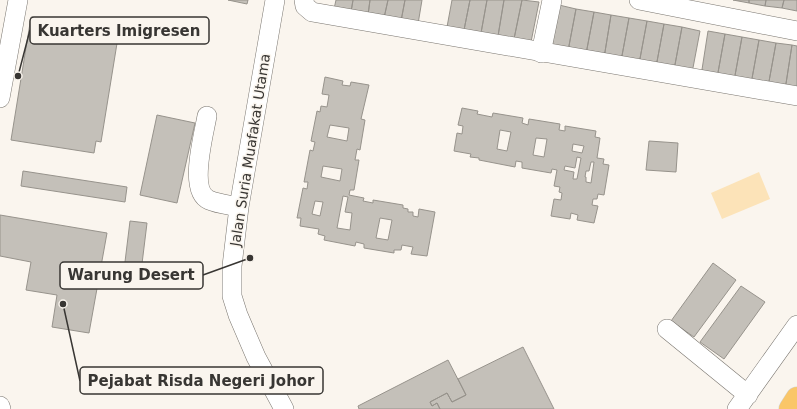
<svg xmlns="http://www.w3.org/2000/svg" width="797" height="409" viewBox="0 0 797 409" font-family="'DejaVu Sans',sans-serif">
  <rect width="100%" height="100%" fill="#faf5ee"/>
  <path fill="#fce3b8" d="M759,172L770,199L722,219L711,193Z"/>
  <path fill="#c4c0b9" stroke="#97938c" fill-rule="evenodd" d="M228,0H248L247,4Z
    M336,0H353L351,12L334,9Z
    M353,0H370L368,15L351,12Z
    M370,0H388L384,18L368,15Z
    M388,0H405L401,21L384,18Z
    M405,0H422L418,24L401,21Z
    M452,0H470L464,30L447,27Z
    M470,0H487L481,33L464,30Z
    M487,0H504L498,36L481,33Z
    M504,0H522L514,39L498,36Z
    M522,0L539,2L531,42L514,39Z
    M733,0H749V3Z
    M749,0H766L765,6L749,3Z
    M766,0H784L782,8L765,6Z
    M784,0H797V11L782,8Z
    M559,5L576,9L568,51L551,48Z
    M576,9L594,12L586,54L568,51Z
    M594,12L611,15L604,58L586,54Z
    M611,15L629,18L621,61L604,58Z
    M31,17L119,31L101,142L96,141L94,153L11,140Z
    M629,18L647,21L639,64L621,61Z
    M647,21L664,24L656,67L639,64Z
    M664,24L682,27L674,70L656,67Z
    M682,27L700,31L692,73L674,70Z
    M708,31L725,34L717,78L701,76Z
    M725,34L742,37L734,81L717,78Z
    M742,37L759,40L751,84L734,81Z
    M759,40L776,43L768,87L751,84Z
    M776,43L792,45L785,90L768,87Z
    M792,45L797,46V92L785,90Z
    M325,77L343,81L342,85L350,86L351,82L369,85L361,119L365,120L360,150L357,149L355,160H359L354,190H350L349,195L364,198L363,201L373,203V200L403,205V208L408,209V212H413V216L418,217L419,209L435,212L427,256L411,254L413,247L402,245L401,250H394V253L364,248V244L356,242L355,246L324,240L325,236L318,234L319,229L300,226L301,218H297L303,188L307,189L308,182H304L310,150L313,151L315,142L311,141L317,111L320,112L321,106L327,107L329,95L322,94ZM330,125L349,128L347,141L327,137ZM323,166L342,169L340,181L321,177ZM343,196L348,197L345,212L352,213L350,230L337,228ZM315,201L323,202L320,216L312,214ZM380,218L392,220L388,240L376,238Z
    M462,108L478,111L477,114L492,117L493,113L523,118L522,123L528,125L529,119L560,124L559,130L565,131V126L596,131L595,137L600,138L597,158L604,159L603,164L609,165L604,195L598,194L597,199H593L592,205L598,206L594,223L577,220L578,215L571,213L570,219L551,216L554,199L561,200L562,193L559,192L560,187L554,186L557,170L552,169L551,173L522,168V162L516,161L515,167L479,160V158L470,157L471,154L454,151L457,133L462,134L463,126L458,125ZM500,130L511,132L507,151L497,149ZM536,138L547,139L544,157L533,155ZM573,144L584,146L582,153L572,151ZM577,157L581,158L577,179H573L574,172L564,170L565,166L575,168ZM591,162H594L591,183L586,182V177H585L586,171H589Z
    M157,115L195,123L177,203L140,195Z
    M649,141L678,143L676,172L646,170Z
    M23,171L127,187L125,202L21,186Z
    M0,215L107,233L89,333L52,327L57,295L26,290L31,262L0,256Z
    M130,221L147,223L141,272L124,270Z
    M713,263L736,280L694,337L671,321Z
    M741,286L765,302L724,359L700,342Z
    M523,347L554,409H440L437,403L432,406L430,402L447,393L452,402L466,395L458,379Z
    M448,360L466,395L452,402L447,393L430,402L432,406L437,403L440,409H359L358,406Z"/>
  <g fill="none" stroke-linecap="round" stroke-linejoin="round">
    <defs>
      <path id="minor" d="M275,0L239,207L232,266V296L238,315L256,357L284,409
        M304,0L305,6L312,12L797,96
        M639,0L797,31
        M541,53L552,0
        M0,98L18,0
        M207,116C204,134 188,191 209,200C218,204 230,205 239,207
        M667,329L748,395
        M0,406L1,409
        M737,409L797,325"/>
      <path id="highway" d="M790,409L797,398"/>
    </defs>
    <use href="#minor" stroke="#79756f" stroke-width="20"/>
    <use href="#highway" stroke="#d3d3d2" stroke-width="23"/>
    <use href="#minor" stroke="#fff" stroke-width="19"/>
    <use href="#highway" stroke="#fac668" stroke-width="22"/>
  </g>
  <g text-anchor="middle" stroke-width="3" stroke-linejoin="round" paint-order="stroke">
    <g font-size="14" fill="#383633" stroke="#faf5ee">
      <text transform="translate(250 150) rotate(-81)" y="5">Jalan Suria Muafakat Utama</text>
    </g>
  </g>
  <path fill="none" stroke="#383633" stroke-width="1.5" d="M18 76L30 30M250 258L203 275M63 304L80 381"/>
  <g fill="#383633" stroke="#faf5ee" stroke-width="1.5">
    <circle cx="18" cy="76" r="4"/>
    <circle cx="250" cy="258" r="4"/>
    <circle cx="63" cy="304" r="4"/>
  </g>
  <g fill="#faf5ee" stroke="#383633" stroke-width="1.5">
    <rect x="30" y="17" width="179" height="27" rx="4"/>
    <rect x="60" y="262" width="143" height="27" rx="4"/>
    <rect x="80" y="367" width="243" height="27" rx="4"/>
  </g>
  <g font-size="15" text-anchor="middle" font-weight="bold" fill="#383633">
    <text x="119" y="36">Kuarters Imigresen</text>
    <text x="131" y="280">Warung Desert</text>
    <text x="201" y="386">Pejabat Risda Negeri Johor</text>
  </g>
</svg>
